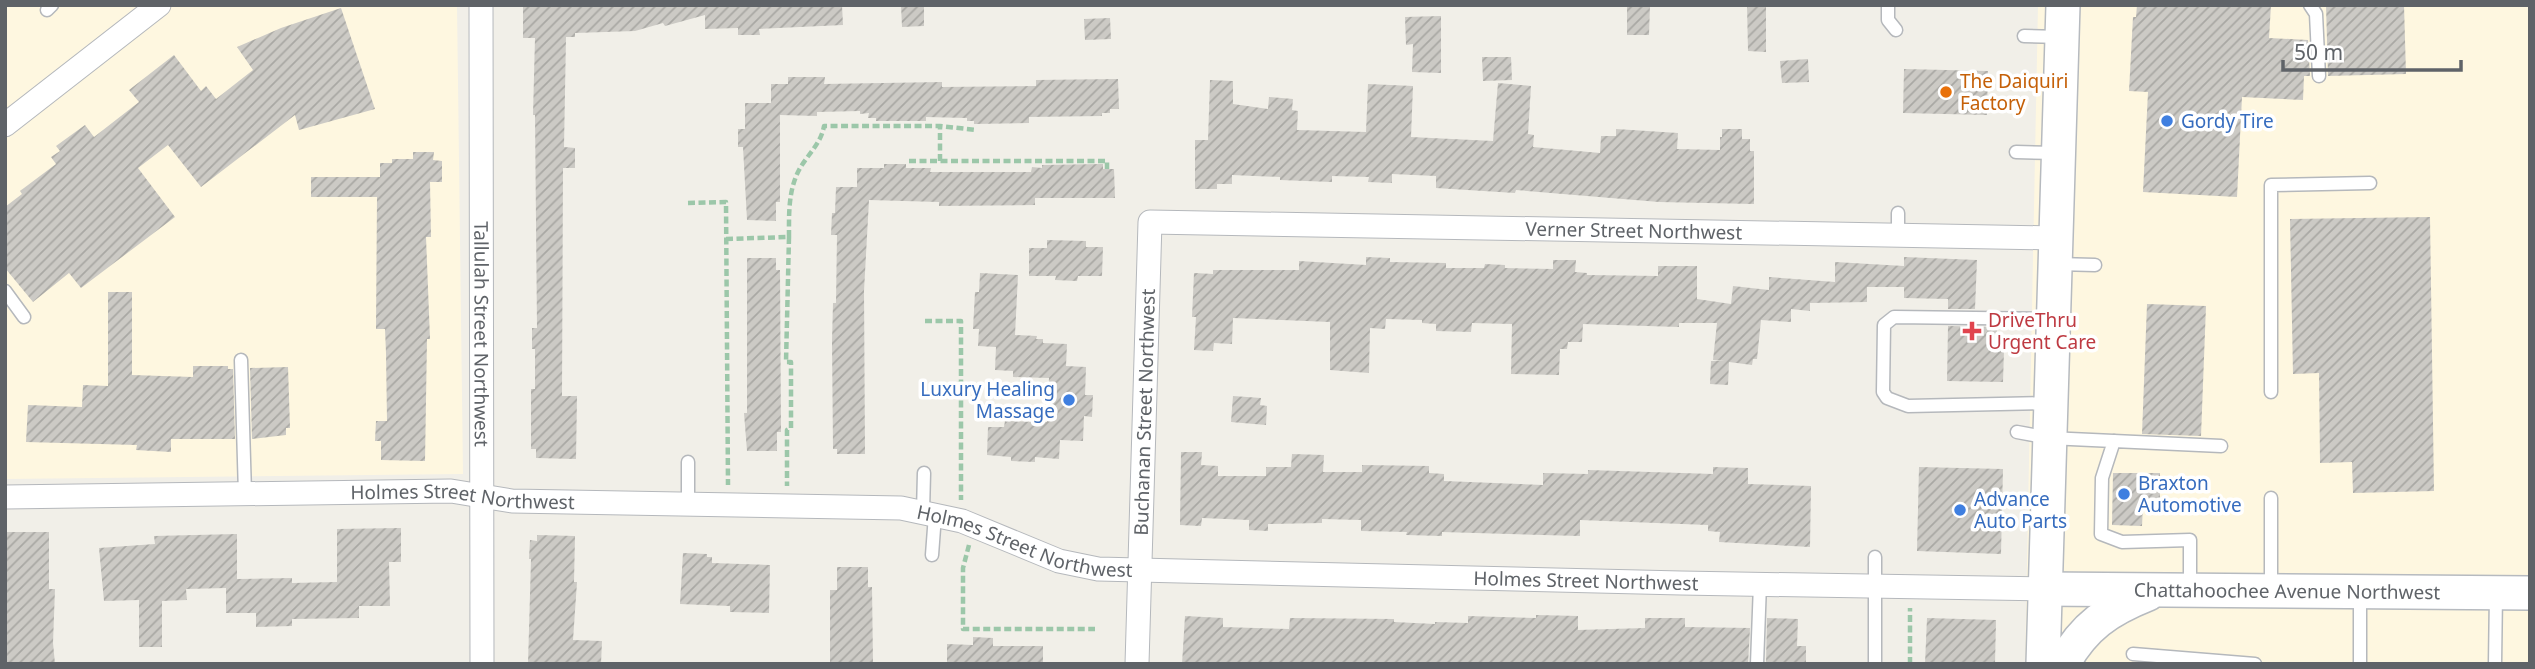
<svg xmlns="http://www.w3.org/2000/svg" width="2535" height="669" viewBox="0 0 2535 669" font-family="'Noto Sans',sans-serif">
  <defs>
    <pattern id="building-hatch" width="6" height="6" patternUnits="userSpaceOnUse" patternTransform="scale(1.75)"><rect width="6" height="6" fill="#cccac5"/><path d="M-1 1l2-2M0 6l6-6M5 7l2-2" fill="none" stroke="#a9a8a4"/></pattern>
  </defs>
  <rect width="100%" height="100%" fill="#f1efe8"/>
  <path fill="#fef7e0" d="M5,5H457L463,474L5,479Z
    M2038,5H2530V664H2025Z"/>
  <path fill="url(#building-hatch)" d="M523,5H842L843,25L759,29L760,35H738V28L705,29V15L665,26L663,23L635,31L575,33V37H566L564,147L575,148V168H563L562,396H577L576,459L536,458V449H531V389H535V349H532V328H537L535,115H533L535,38H523Z
    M901,5H924V26L902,27Z
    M1627,5H1650L1649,35H1627Z
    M1747,5H1766V52L1748,51Z
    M2137,5H2271L2269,38L2308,40L2310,76H2304L2303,100L2242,97L2237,197L2143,192L2148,92L2129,91L2133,17H2136Z
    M2326,5H2404L2406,74L2328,76Z
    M341,8L375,109L299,130L295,115L201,187L168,145L138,168L175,217L81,288L69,273L33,302L5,268V207L22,194L20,191L56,164L51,157L60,151L56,146L85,125L94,137L139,102L129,90L174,55L201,91L206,86L216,99L253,70L237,47L281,28Z
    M1441,16V73L1412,72L1413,44L1406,45L1405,17Z
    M1110,18L1111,39L1085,40L1084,19Z
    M1482,57H1511L1512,80L1483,81Z
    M1808,59L1809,82L1782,83L1780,61Z
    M1904,69L1988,71L1987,115L1903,113Z
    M788,77H825L824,84L942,82V87L1036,86V80L1118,79L1119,109H1110V113H1102V116L1029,117V123L974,124V121H967V118L926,117V121H876V118H868L869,113L860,114V111L817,112V116L780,115V202H776V221L747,220L743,147H738V129H745V103H771V84H788Z
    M1210,80L1233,81V104L1268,109L1269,97L1293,99L1292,110L1298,111L1297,130L1366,132L1368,84L1413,86L1411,137L1493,141L1498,83L1531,86L1528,134L1534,135L1533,147L1600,153L1601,136H1616V129L1678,133L1677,149L1720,150V137H1722V129H1742V139H1750V151H1754V204L1659,202L1516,190L1515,193L1436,188V176L1392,174V183L1368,182L1369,177L1332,176V182L1280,180V177L1232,175V184H1217V189H1195V140H1208Z
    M413,152H434L433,160L442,161V182H430L431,237H426L430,339H427L425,461L381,460V441H375L376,421H387L386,353L385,329H376L377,197H311V177H380V163H392V159H413Z
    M884,164H906V168H931L930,172H1031L1032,167L1042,168V165L1103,164V169H1114L1115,198H1035V205L939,206V202L869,200L864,291L865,454H837V449H833L832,342L833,303H836L837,235H831L832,213H835L836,187H857V168H884Z
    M2430,217L2434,491L2353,493L2352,462L2320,463L2319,373L2293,374L2290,219Z
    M1047,240L1086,241V247H1103L1102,276H1078L1077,281L1055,280L1056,276H1029V248H1047Z
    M1366,257L1390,258V262L1446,263V268H1484L1485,264L1505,265V268L1553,269V260H1576L1575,272L1587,273V275L1658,276V266H1697V299L1731,304L1733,286L1769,290V277L1835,282V262L1904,266V257L1977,260L1975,309H1948V299L1904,298V287H1867V302L1810,303V311L1791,309V322L1761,320L1757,359H1753L1752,365L1729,362L1728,385L1710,384L1711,361H1725L1713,360L1717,323H1679V327L1583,324L1582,342H1568L1567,349H1560L1559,375L1511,374L1512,324L1472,323L1471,332L1436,331V324L1422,323V320L1386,319L1385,329L1370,328L1369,373L1330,370V322L1233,318L1232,344L1214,343L1213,351L1194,350L1196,317H1192L1194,273L1213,274V270H1299V261L1366,265Z
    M747,258H776V270H780L781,432H777V451H747L744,413H747Z
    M980,273L1018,275L1015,335L1037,336L1036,339H1043V343L1067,344L1066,366L1086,367L1085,395H1093L1092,417L1084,416L1083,441L1060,440L1059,459L1035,457V462L1011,461V457L987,455L988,427H1004L1005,421L1047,422L1049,378L1013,377V371L995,370L996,347L978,346L979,329H973L975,292H979Z
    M108,292H132V375L193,377V366H228V369H233L235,439H171V452L136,450L137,445L26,442L28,405L82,407L83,385L108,386Z
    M2147,304L2206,306L2201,436L2142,434Z
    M1948,326L1997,327L1996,350H2004L2003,382L1947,381Z
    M288,367L290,428H286V435L252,439L250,368Z
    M1233,396L1261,398L1260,405L1267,406L1266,425L1231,422Z
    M1181,452H1202L1201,465L1218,466V476H1266V467H1291L1292,454L1324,455L1323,472H1362V465L1429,466V473L1444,474V481L1543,485V473L1588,474V470L1713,474V467L1748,468V484L1811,486L1810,547L1719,542L1720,532L1708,531V525L1580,520V536L1442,532V536L1406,535L1407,532L1361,531V520L1322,519V523L1268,524V531L1249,530V520L1202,518L1201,526L1180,525Z
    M1919,467L2003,469L2001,554L1917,551Z
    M2113,473H2160V506H2143L2142,526L2112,525Z
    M401,528V562H389L390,606H359V618L292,619V626L256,627V613H226V588L186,589L187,600L162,601V647H139V600L104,601L99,548L155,544L154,536L237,534V579L292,578V583L337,582V529Z
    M5,532H49V589H55L53,643L55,664H5Z
    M537,535L575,536L574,582H577L573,640L602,641L601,664H528L531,559H529L530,540L537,541Z
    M683,553L707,554V557H712V563L770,565L769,613L730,612V606L680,604Z
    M837,567H868V587H872L873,663H830V590H837Z
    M1536,615L1578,616V630L1645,628V618H1685V627L1750,628L1748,664H1182L1185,616L1223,618V627L1289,629L1290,618L1394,619V622L1435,624V622L1468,623V616L1536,618Z
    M1767,618L1798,619L1797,646H1806V664H1766Z
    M1927,618L1996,620L1995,664H1925Z
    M973,637L993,638V646H1043V664H947V644L973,645Z"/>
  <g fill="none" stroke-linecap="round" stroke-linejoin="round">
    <defs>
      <path id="lane" d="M1888,5V20L1896,30
        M2310,5L2316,14L2319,76
        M47,10L52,5
        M2024,36L2061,37
        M2016,152L2057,153
        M1898,213V235
        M2057,264L2095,265
        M5,291L24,317
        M241,360L245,494
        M2271,392V185L2370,183
        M2050,403L1908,406L1887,398L1883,392L1884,325L1894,317L2051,319
        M2017,432L2049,438L2221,446
        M2114,441L2102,478L2101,534L2122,542L2190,540V589
        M688,462V504
        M2271,498V591
        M923,512L924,473
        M932,555L935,515
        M2133,654L2255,664
        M1757,664L1760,584
        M1875,664V557
        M2360,664V593
        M2495,664L2496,593"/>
      <g id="street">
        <path id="s1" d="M481,5L482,664"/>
        <path d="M5,125L159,5"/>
        <path id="s2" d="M5,497L451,491L512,501L901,508L962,521L1059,561L1098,569L1681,583L2044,589"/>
        <path id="s3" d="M1137,664L1150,222L2054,238"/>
      </g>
      <g id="secondary">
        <path id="s4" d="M2044,589L2530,593"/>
        <path d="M2043,664L2063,5"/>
        <path d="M2063,664C2084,626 2108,610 2148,594"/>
      </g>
    </defs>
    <use href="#lane" stroke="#b5b8bc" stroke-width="15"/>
    <use href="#street" stroke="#b5b8bc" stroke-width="25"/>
    <use href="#secondary" stroke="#b6babf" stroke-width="36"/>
    <path stroke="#9cc7a9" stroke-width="4.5" stroke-dasharray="7 3.5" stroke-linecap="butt" d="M909,161H1107V169
      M940,161V126
      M688,203L726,202L728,485
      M789,237C789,215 788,191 799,170C807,155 821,144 824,126H940L977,130
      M726,239L789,237L786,362H791V428L787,430V486
      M925,321H961V500
      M969,545L963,568V629H1095
      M1910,664V608"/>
    <use href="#lane" stroke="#fff" stroke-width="12"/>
    <use href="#street" stroke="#fff" stroke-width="23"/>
    <use href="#secondary" stroke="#fff" stroke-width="33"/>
  </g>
  <circle fill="#e8710a" stroke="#fff" stroke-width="2.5" cx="1946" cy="92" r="7"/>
  <g fill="#3f7fe0" stroke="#fff" stroke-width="2.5">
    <circle cx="2167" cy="121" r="7"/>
    <circle cx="1069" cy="400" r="7"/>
    <circle cx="2124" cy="494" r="7"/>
    <circle cx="1960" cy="510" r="7"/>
  </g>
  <path fill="#e0444e" stroke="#fff" stroke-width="2.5" d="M1968.5 320.5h7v7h7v7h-7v7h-7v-7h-7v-7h7z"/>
  <g text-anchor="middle" stroke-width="7" stroke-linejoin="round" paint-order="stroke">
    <g font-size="19" fill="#c56008" stroke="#fff" text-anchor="start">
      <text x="1960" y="88">The Daiquiri<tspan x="1960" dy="22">Factory</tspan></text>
    </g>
    <g font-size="19" fill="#366cbe" stroke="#fff" text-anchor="start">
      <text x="2181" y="128">Gordy Tire</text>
      <text x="1055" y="396" text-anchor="end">Luxury Healing<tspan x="1055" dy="22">Massage</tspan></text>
      <text x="2138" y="490">Braxton<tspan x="2138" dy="22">Automotive</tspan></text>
      <text x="1974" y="506">Advance<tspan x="1974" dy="22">Auto Parts</tspan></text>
    </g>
    <g font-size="19" fill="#5f6368" stroke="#fff">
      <text dy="7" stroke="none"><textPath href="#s3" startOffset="926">Verner Street Northwest</textPath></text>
      <text dy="7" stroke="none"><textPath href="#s1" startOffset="329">Tallulah Street Northwest</textPath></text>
      <text dy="7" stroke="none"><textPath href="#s3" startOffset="252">Buchanan Street Northwest</textPath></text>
      <text dy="7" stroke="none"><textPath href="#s2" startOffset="458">Holmes Street Northwest</textPath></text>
      <text dy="7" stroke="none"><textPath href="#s2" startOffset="1026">Holmes Street Northwest</textPath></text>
      <text dy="7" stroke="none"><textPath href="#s2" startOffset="1592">Holmes Street Northwest</textPath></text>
      <text dy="7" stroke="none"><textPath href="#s4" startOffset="243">Chattahoochee Avenue Northwest</textPath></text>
    </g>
    <g font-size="19" fill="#be3a42" stroke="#fff" text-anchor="start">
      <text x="1988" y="327">DriveThru<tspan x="1988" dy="22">Urgent Care</tspan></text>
    </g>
  </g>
  <rect width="2535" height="669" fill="none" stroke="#5f6368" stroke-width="14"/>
  <path d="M2283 60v10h178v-10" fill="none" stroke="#5f6368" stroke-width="3.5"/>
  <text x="2294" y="60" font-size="21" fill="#5f6368" stroke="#ffffff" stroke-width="5" paint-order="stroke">50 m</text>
</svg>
